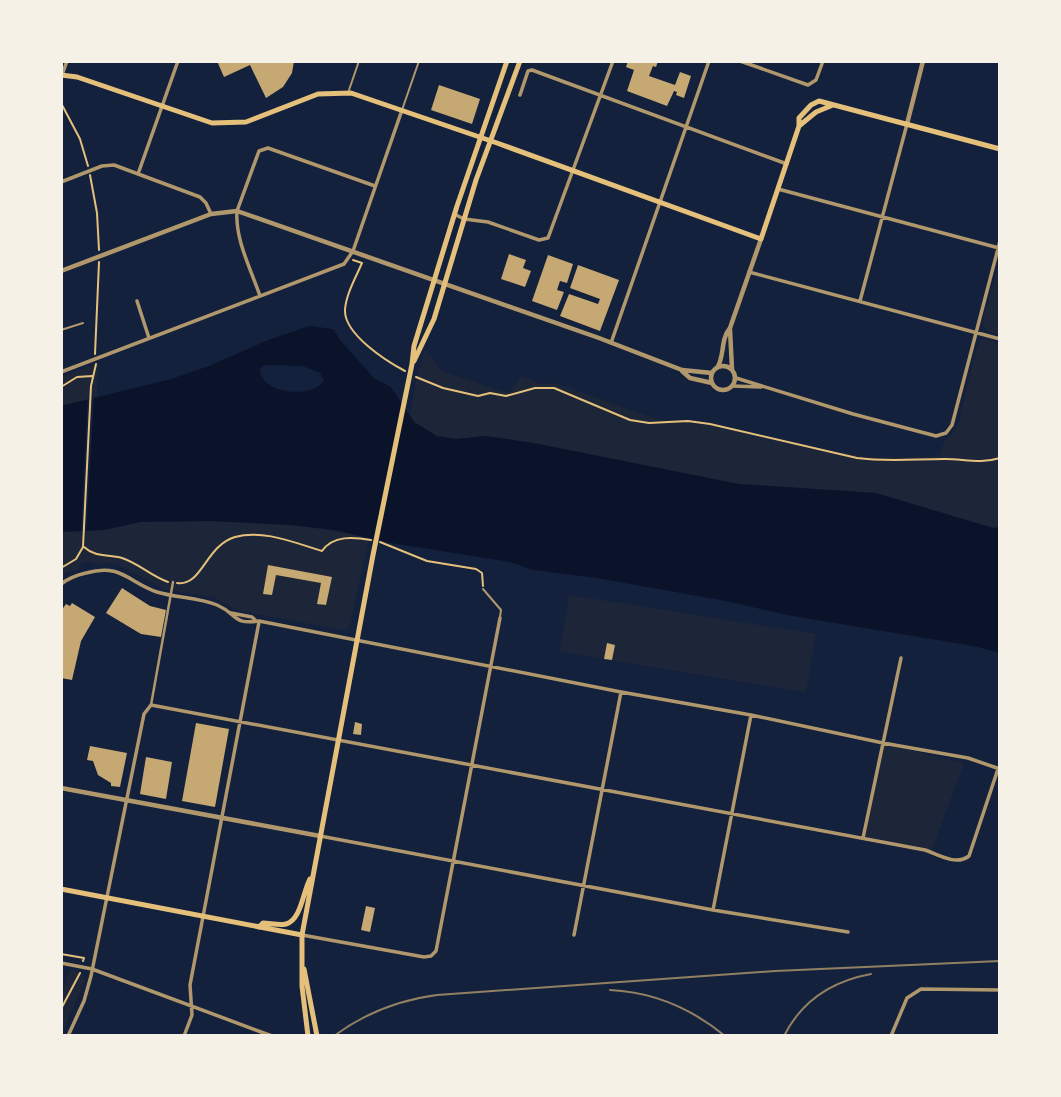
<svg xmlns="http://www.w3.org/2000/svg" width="1061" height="1097" viewBox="0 0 1061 1097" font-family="'Libre Baskerville',serif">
  <rect width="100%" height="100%" fill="#14213d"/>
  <path fill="#1d2539" d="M1000,259V335L987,331L982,324Z
    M985,339L1000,344V527L993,528L876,493L739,484L539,444L486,436L456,439L437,436L414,422L410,416L417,376L425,350L444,372L509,393L521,376L541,384L556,383L659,420H688L710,423L831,451L877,458L939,456L945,440L952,434L959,422L976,349L980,341Z
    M98,363L97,398L61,406V377Z
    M210,521C264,522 317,526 369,538L349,628L344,630L239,611L213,597L164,589L117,564L106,563L99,566C91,559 81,560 78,570L70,571L61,576V532L104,530L140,522Z
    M569,595L816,634L806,692L560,652Z
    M883,743L964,763L931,852L863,838Z
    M70,969L82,973L85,981L61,1036V995Z"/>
  <path fill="#0b132b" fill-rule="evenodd" d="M309,326L333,329L341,341L374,378L391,387L414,422L437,436L456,439L486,436L539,444L739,484L876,493L993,528L1000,527V653L974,646L787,615L726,601L596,578L533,570L510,562L385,542L334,530L291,525L210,521L140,522L104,530L61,532V406L171,379L209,366L268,340ZM264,365L303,366L320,373L324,381C310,400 260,393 260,369Z"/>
  <path fill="#14213d" d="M94,395L86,535H81L88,396Z"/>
  <path fill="#c6a872" d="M217,61H294L292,73L283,87L266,98L250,65L224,77Z
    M628,61H658L656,67L653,66L649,76L675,85L680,72L691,76L684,98L676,95L677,92L674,91L667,106L627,91L634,70L626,67Z
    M439,85L480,99L472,124L431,110Z
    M509,254L526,260L523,268L531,271L525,287L501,279Z
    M548,255L573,264L567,283L560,281L557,290L564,292L557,310L532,301Z
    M578,265L619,280L600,331L560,316L569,294L598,304L600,299L570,288Z
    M268,565L332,577L326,605L317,604L321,583L276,575L272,595L263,594Z
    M122,588L150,606L166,610L161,637L141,634L106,613Z
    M72,603L95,617L81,641L72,680L61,678V611L66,604L70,606Z
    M607,643L615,645L612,660L604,659Z
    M355,722L362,724L361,735L353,734Z
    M196,723L229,729L215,807L182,801Z
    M90,746L127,753L120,787L111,786V783L98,775L93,761L87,760Z
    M146,757L172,762L166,799L140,794Z
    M366,906L375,908L370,932L361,930Z"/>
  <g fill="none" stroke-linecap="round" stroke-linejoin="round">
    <path stroke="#e5c07b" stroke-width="2" d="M61,103L80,139L88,166
      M90,175L97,213L99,250
      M353,260L362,263C356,277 346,294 345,310C344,334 386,361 405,371
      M95,354L99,262
      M416,377L443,388L478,396L490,393L506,396L535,388H554L630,420L649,423L688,421L710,424L857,458C886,462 915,459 945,459C964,459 981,464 1000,458
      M61,387L77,377L92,376
      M380,542L427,561L476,569L482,573L483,586
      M84,547C96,558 108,554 122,558C138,563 151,576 168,582
      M61,568L76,559L83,547L91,386L96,364
      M177,583C202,587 205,546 235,537C263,529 295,543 322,551C333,535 354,537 371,540
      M61,954L84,958L83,961
      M61,1009L80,973"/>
    <path stroke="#b1986c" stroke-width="2" d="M349,90L359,61
      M402,110L419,61
      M61,330L83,323
      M483,589L501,610L500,617"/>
    <path stroke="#b1986c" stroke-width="2.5" d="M151,705L173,582"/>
    <path stroke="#b1986c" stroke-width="3.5" d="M740,61L808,85L816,80L823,61
      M62,75L67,61
      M520,95L528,71L532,70L787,164
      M138,174L178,61
      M61,182L102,166L114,165L200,197L206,203L211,214
      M778,189L999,248
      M454,214L464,219L488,222L539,240L548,238L613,61
      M749,272L1000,339
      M260,296C251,269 235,240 237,211L259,151L268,148L375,186
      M137,301L149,338
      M860,301L907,124
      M611,343L709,61
      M61,372L344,264L353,251L402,110
      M736,378L853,414L936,436L946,433L952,425L1000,241
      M732,386L761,387
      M61,584C69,578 77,575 86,573C121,563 128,582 157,592C176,598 198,597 217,605C238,614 232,625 259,621L621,692L751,715L883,743L968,758L1000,769
      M231,613L252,617L255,620
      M320,836L713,910L848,932
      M863,838L901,658
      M713,910L751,715
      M302,935L424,957L431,956L436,951L500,618
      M574,935L621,692
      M61,963L92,969L272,1036
      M68,1036L84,1001L91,976L144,714L151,705L925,850C939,855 956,866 969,856L998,769
      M184,1036L192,1015L190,985L259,622
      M891,1036L907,998L921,989L1000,990"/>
    <path stroke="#b1986c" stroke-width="4.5" d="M907,124L923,61
      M61,271L211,214L237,211L599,338L682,370L712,373
      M730,329L732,369
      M711 378a12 12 0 1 1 24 0a12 12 0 1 1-24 0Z
      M717,368C725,356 720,340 730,328L761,239
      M682,371L690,378L712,383
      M61,788L320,836"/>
    <path stroke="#e5c07b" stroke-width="5" d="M61,75L77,77L212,123L246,122L318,94L351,93L497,143L761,239L799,126V118L811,105L819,101L1000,149
      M799,126L816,112L833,105
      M414,361L434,319L476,180L520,61
      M61,889L302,935
      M259,927L263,923C270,923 279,926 286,924C301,920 303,892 310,879
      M304,969L317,1036
      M308,1036L302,986V935L373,555L412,364L414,346L457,206L507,61"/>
    <path stroke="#918062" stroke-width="2" d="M610,990C654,992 691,1008 725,1036
      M334,1036C365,1013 399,1000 437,995L775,971L1000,961
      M784,1036C802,1000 833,981 871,974"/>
  </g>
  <rect width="1061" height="1097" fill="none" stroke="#f6f1e7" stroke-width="126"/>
</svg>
